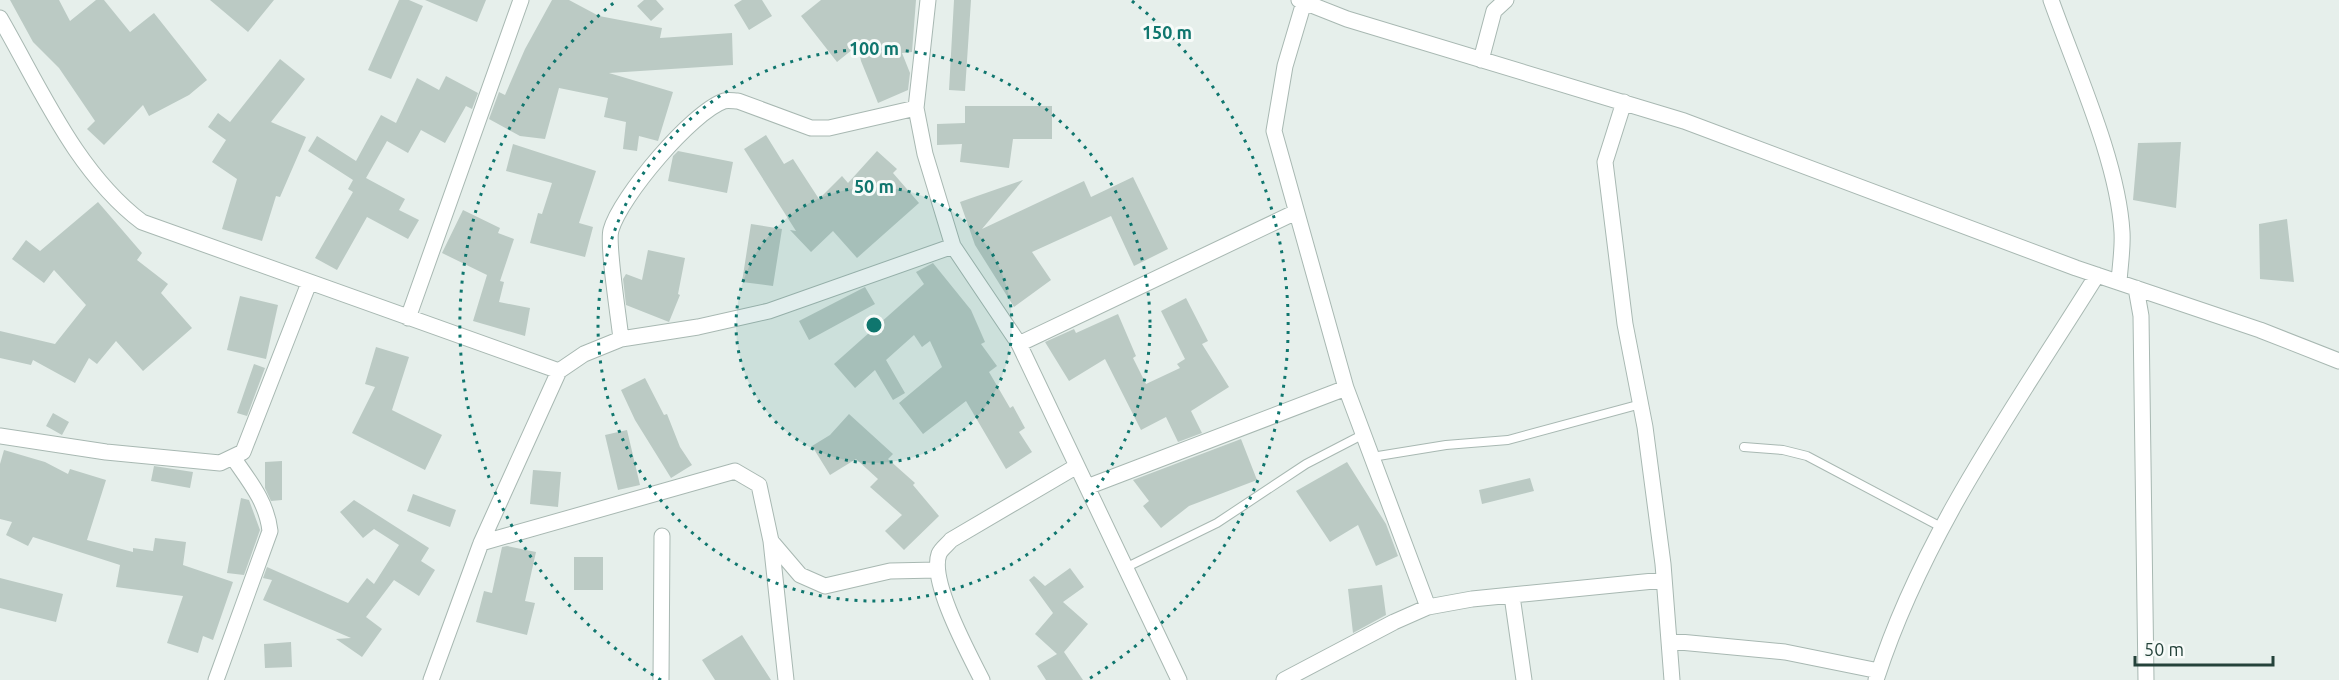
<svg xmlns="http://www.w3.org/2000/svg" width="2339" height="680" viewBox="0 0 2339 680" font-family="Ubuntu,sans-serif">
  <rect width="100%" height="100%" fill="#e6efeb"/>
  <path fill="#bbcac4" d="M10,0H59L70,21L96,0H104L130,32L154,13L207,80L189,95L149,116L143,105L104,145L87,129L95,121L59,68L33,42Z
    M210,0H274L248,32Z
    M399,0H409L423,6L391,79L368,70Z
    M425,0H486L477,22Z
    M552,0H569L599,16L662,28L660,38L732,33L733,65L609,73L673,92L658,141L639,136L637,151L623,149L626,122L604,117L608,98L559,88L545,139L520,136L489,119L499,92L505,95L525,49Z
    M644,0H656L664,9L651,21L637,6Z
    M742,0H762L772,16L749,30L734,5Z
    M821,0H916L912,52L902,53L910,73L908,90L878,103L861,61L858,45L837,62L801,16Z
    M954,0H971L965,91L949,90Z
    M280,59L305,79L271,122L306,137L280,197L276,196L262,241L222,229L237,179L212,162L226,140L208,127L218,113L230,122Z
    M446,76L478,93L472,109L466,106L445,143L421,130L408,153L387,141L366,178L405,199L399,210L419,220L408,239L367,217L337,270L315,258L353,192L348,189L353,180L308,151L317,136L356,161L381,115L396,123L417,78L439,90Z
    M965,106H1052V139H1013L1009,168L960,162L962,144L937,145V124L965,123Z
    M766,135L784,164L793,159L819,199L842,176L848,183L877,151L897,169L893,173L919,203L857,258L833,231L811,252L790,230L796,231L744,149Z
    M2181,142L2176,208L2133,200L2138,143Z
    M513,144L596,171L579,223L593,227L585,257L530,243L538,213L542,214L552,183L506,171Z
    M678,151L733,162L727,193L668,181L673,156Z
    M1133,177L1168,249L1134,266L1111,216L1032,252L1051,280L1014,307L975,245L960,202L1023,180L982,229L1084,181L1091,197Z
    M98,202L142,253L137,260L168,284L161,293L192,328L143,371L116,341L97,364L89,358L75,383L33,360L31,365L0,358V331L55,344L86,305L54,270L44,283L12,259L26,240L40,251Z
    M463,210L500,228L498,233L514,239L500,281L504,282L499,302L530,308L525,336L473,321L487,275L442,253Z
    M2287,219L2294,282L2260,279L2259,224Z
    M751,224L782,229L773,286L742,282Z
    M648,250L685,258L678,294L680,295L669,322L626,305L623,279L626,274L642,280Z
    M933,263L971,310L985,342L981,344L997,366L989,372L1010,408L1013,406L1025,428L1019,432L1032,452L1006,469L966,401L923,434L899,403L942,367L930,341L922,347L914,335L886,360L905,393L893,400L875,370L855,388L834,364L924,284L916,272Z
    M865,287L875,304L809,340L799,321Z
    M240,296L278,305L266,359L227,350Z
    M1186,298L1208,341L1202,344L1229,387L1191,411L1202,433L1178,442L1166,417L1141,430L1105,359L1069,381L1045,342L1074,329L1076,333L1118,314L1136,356L1133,358L1146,384L1180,368L1177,364L1185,359L1161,311Z
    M376,347L409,357L392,410L442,435L425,470L352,433L375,387L365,384Z
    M254,364L265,368L247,416L237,413Z
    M645,378L664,415L667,414L680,447L692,465L671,478L635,420L621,390Z
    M53,413L69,422L62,435L46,426Z
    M849,414L893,454L888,459L915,483L913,485L939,516L904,550L885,531L902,515L870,487L878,479L856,459L830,475L812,446L830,435Z
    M627,430L640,485L618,490L605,435Z
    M1241,439L1257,480L1189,506L1161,528L1143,506L1149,501L1133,480Z
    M4,450L45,462L68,474L70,469L106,480L87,540L133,552V548L153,551L155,538L186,542L183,565L233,582L213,640L203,636L198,653L167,643L183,596L116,587L120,565L33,537L28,546L6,535L12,522L0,519V464Z
    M282,461V500L271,501L265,488V462Z
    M1347,462L1386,524L1398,556L1376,566L1358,525L1330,542L1296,491Z
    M154,466L193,472L190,488L151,481Z
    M533,470L561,472L558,507L530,504Z
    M1530,478L1534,491L1482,504L1479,490Z
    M413,494L456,510L450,527L407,511Z
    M241,498L249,500L260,530L244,575L227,573Z
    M354,500L429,548L421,561L435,570L419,596L394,580L366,617L382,629L362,657L336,639L351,638L263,600L272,580L263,578L267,567L348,603L367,578L374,584L399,545L374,529L363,538L340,512Z
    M507,546L536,552L525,601L535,603L527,635L476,622L484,591L492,593L502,547Z
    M574,557H603V590H574Z
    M1070,568L1084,587L1063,602L1088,624L1064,652L1083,680H1046L1037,666L1057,654L1035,634L1053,613L1029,580L1034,576L1045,586Z
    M0,578L63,594L56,622L0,608Z
    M1382,585L1386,615L1353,633L1348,589Z
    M742,635L771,680H715L702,660Z
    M291,642L292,667L265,668L264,644Z"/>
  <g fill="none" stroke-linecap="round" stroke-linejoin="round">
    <defs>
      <path id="lane" d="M1744,447L1783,450L1807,456L1943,528
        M1372,457L1446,445L1508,440L1641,404
        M1125,568L1217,523L1306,464L1364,434"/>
      <path id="street" d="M928,0L916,108L925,154L953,246L1019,344L1179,680
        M1299,0L1347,19L1684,121L2076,268L2260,330L2339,361
        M2051,0C2075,68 2118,161 2122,232C2123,248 2120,266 2119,282
        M1304,2L1285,66L1274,131L1346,388L1428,607
        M0,18C41,89 76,172 142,222L559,371
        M1481,60L1494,11L1506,0
        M1624,102L1605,162L1625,324L1645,427L1663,564L1672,680
        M2136,288L2141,316L2146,680
        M408,318L521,0
        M621,339C619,319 607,244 611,230C620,197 692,112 724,101C728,100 734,101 738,101L811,128H829L916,108
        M1019,344L1296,212
        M0,436L106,452L220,463L243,452L309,283
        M1087,487L1346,388
        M771,541L786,680
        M481,543L735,471L759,485L771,541L800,575L825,586L890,571L937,570
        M1512,596L1524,680
        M1669,641L1785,652L1879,671
        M216,680L270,531C267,503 250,482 234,459
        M431,680L481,543L559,371L584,354L621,339L698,327L769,311L953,246
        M661,680L662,536
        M982,680C969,654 929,581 939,554C941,549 948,544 951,540L1077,466
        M1284,680L1394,622L1428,607L1472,599L1664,580
        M1876,680C1923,533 2016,405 2097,275"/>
    </defs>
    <use href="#lane" stroke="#a8b8b2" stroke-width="10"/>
    <use href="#street" stroke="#a8b8b2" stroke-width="17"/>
    <use href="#lane" stroke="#fff" stroke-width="8"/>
    <use href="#street" stroke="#fff" stroke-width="15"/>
  </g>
  <circle cx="874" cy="325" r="138" fill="#0f766e" fill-opacity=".12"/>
  <g fill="none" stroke="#0f766e" stroke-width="3" stroke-dasharray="3 6">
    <circle cx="874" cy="325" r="138"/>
    <circle cx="874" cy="325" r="276"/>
    <path d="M661 680A414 414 0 0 1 616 1M1132 1A414 414 0 0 1 1087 680"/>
  </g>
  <circle cx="874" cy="325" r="9" fill="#0f766e" stroke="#f7fbf9" stroke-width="3"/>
  <g font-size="18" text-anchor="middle" font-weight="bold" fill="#0f766e" stroke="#f7fbf9" stroke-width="6" stroke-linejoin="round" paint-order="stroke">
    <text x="1167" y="39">150 m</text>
    <text x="874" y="55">100 m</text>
    <text x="874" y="193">50 m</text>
  </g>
  <path d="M2135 656v9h138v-9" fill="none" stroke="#24423a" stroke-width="3"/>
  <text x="2144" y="656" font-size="18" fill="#24423a" stroke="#f7fbf9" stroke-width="4.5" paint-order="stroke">50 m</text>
</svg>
